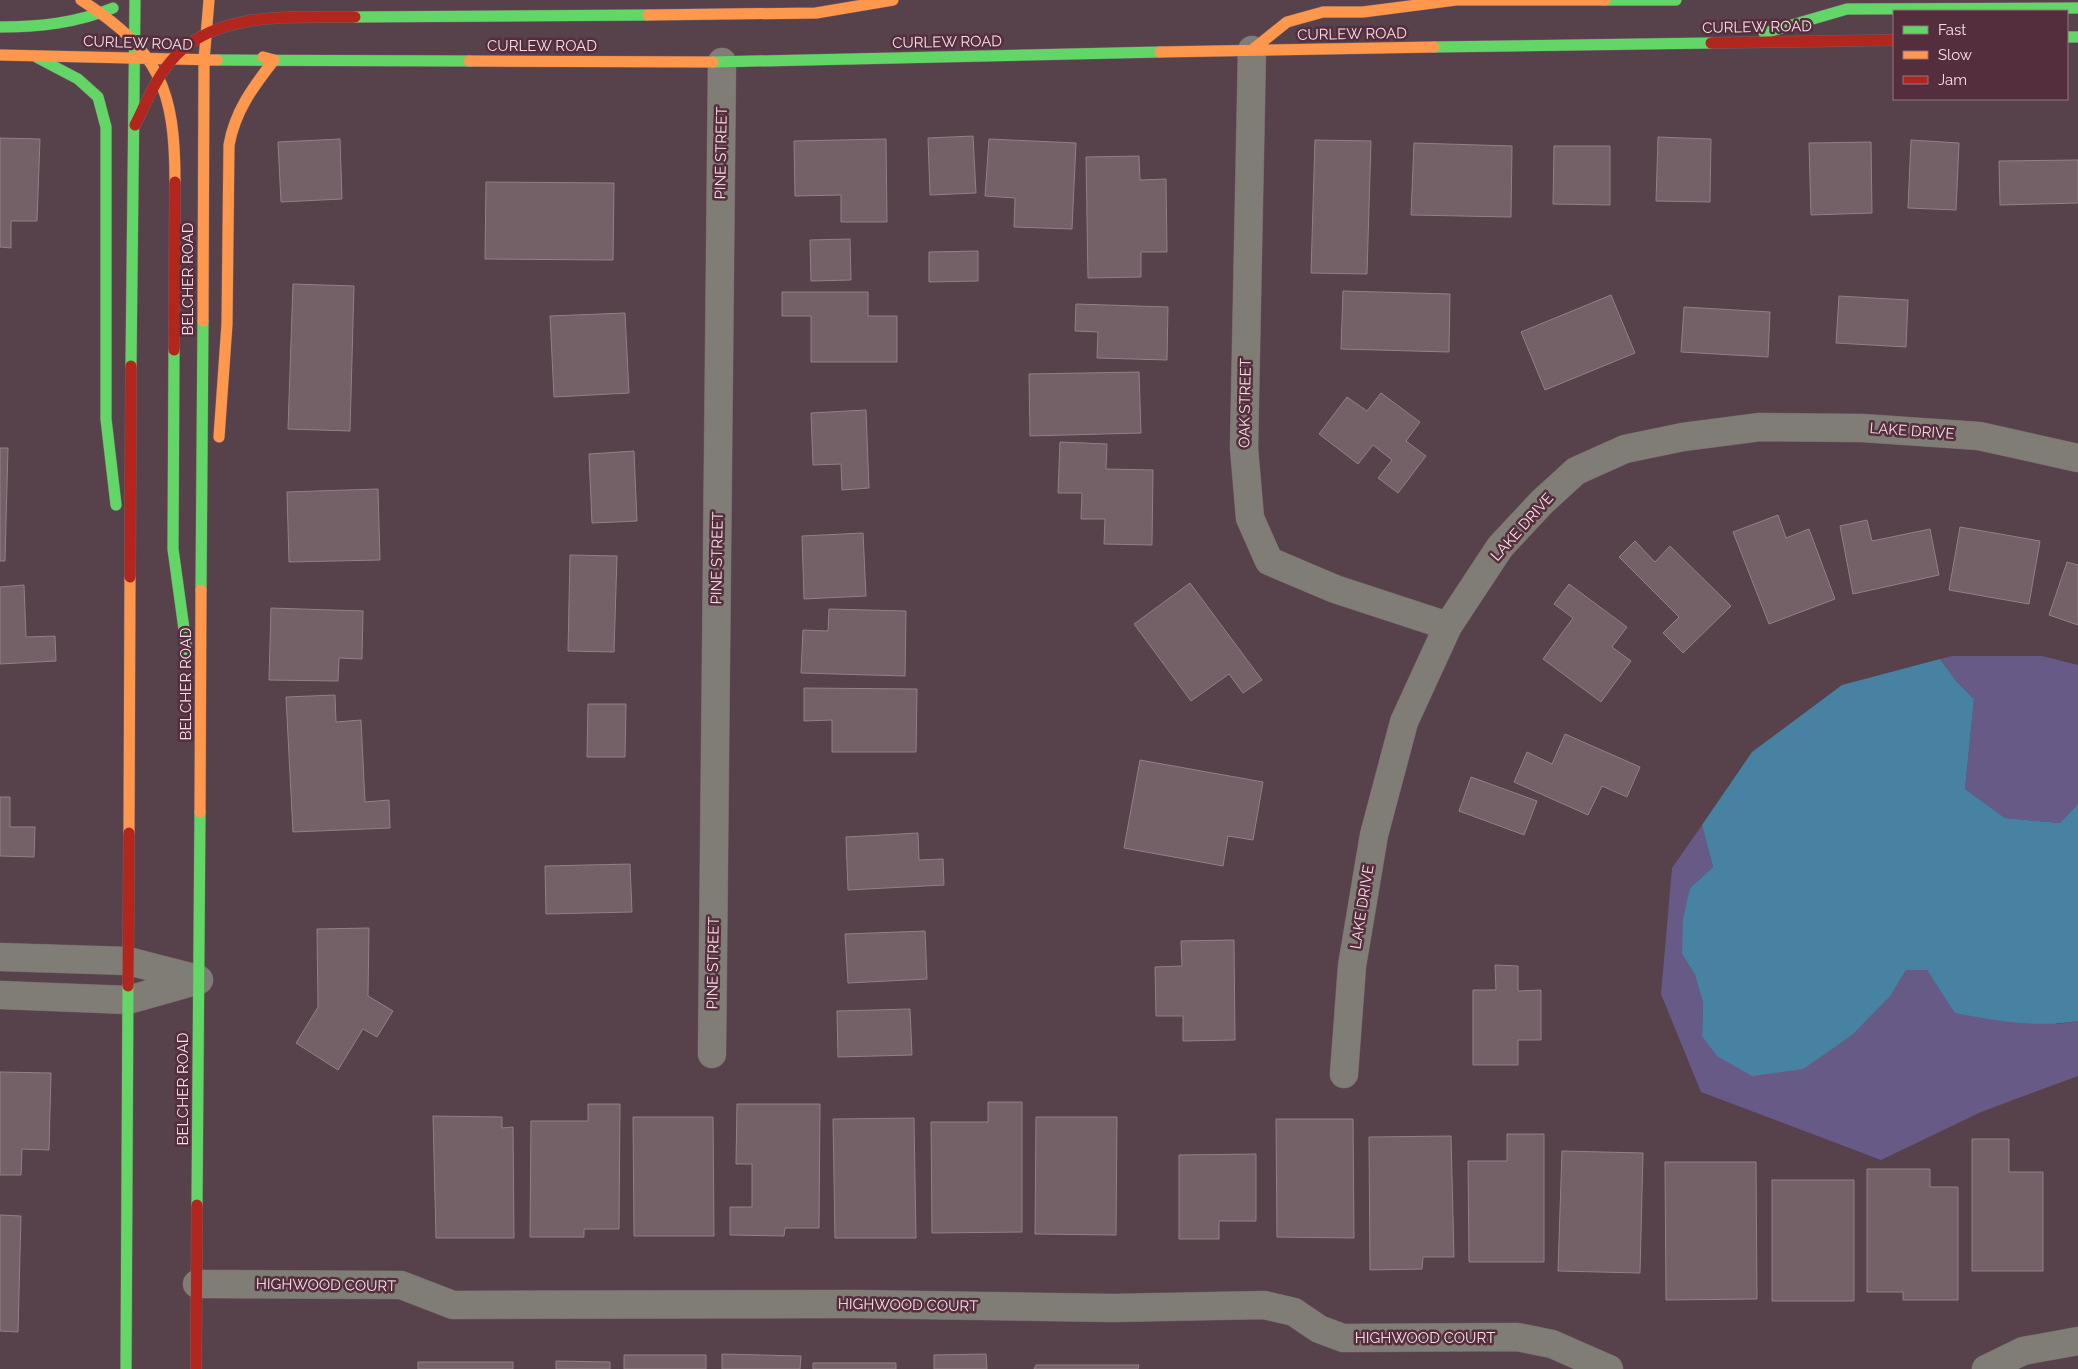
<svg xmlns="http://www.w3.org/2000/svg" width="2078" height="1369" viewBox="0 0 2078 1369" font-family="Raleway,sans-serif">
  <rect width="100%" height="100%" fill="#57414a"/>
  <path fill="#675a87" d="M1952,656H2042L2078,665V804L2060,823L2005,818L1965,789L1974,699L1956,681L1940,659Z
    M1702,825L1713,867L1690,888L1682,954L1695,975L1703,1003L1702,1036L1891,995L1906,970H1927L1940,989L2058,1024L2078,1021V1076L1981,1112L1881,1160L1701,1092L1661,994L1672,868Z"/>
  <path fill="#4782a3" d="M1940,659L1956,681L1974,699L1965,789L2005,818L2060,823L2078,804V1021C2036,1028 1996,1021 1955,1013L1927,970H1906L1891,995L1852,1035L1803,1069L1752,1076L1717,1056L1702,1036L1703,1003L1695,975L1682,954L1683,919L1690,888L1713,867L1702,825L1752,752L1842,685Z"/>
  <path fill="#746168" stroke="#928087" d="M973,136L976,193L930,195L928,138Z
    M1658,137L1711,139L1710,202L1656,201Z
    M0,138L40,139L37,221H11V248L0,247Z
    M340,139L342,199L281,202L278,142Z
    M886,139L887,222H841V195L795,196L794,141Z
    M989,139L1076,143L1072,229L1014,227L1015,198L985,196Z
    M1315,140L1371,141L1367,274L1311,273Z
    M1911,140L1959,143L1956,210L1908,208Z
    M1871,142L1872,213L1811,215L1809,143Z
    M1414,143L1512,146L1511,217L1411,215Z
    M1554,146H1610V205L1553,204Z
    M1139,156L1140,180L1166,179L1167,252H1141V277L1088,278L1086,157Z
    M2078,160V203L2000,205L1999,161Z
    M486,182L614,183L613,260L485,259Z
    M850,239L851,280L811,281L810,240Z
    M978,251V281L929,282V252Z
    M293,284L354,286L350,431L288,429Z
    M1343,291L1450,294L1449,352L1341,349Z
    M782,292H868V316H897V362H811V316H782Z
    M1611,295L1635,353L1545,390L1521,332Z
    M1839,296L1908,300L1906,347L1836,343Z
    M1076,304L1168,307L1167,360L1097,358L1098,332L1075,331Z
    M1684,307L1770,312L1768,357L1681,352Z
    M625,313L629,393L554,397L550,316Z
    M1139,372L1141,433L1030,436L1029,374Z
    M1381,393L1420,422L1406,441L1426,456L1398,493L1378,478L1392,460L1373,445L1358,464L1319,434L1347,397L1367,411Z
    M866,410L869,488L842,490L841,464L813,465L811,413Z
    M1060,442L1107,444L1106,469L1153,470L1152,545L1104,544L1105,519H1081L1082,493H1058Z
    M0,448H8L5,561H0Z
    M634,451L637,521L592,523L589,454Z
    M378,489L380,560L289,562L287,492Z
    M1778,515L1786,538L1809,529L1835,599L1769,624L1733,532Z
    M1867,520L1872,541L1930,529L1939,575L1853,594L1840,526Z
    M1960,527L2040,541L2029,604L1949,590Z
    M863,533L866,596L804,599L802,536Z
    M1635,541L1655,562L1670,546L1731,606L1683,653L1663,633L1679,617L1619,557Z
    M570,555L617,556L614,652L568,651Z
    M2067,562L2078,565V625L2049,615Z
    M1190,583L1262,680L1243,693L1229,674L1191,701L1134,624Z
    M1569,584L1627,627L1612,647L1631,661L1601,702L1543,659L1573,618L1554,604Z
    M24,585L26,637L55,636L56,661L0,664V587Z
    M271,608L363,611L362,659L339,658L338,681L269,680Z
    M829,609L906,611L905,676L801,673L803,630L828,631Z
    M804,688L917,689L916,752H832V720L804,721Z
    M335,695L336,722L361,720L365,802L389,800L390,828L293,832L286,697Z
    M588,704H626L625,757H587Z
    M1565,734L1640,767L1627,797L1602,786L1588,815L1514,782L1527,752L1552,764Z
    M1140,760L1263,782L1253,840L1228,836L1223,866L1124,848Z
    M1471,777L1537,801L1524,835L1459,811Z
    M0,797H10V827H35L34,857L0,856Z
    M918,833L919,860L943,859L944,885L848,890L846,837Z
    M630,864L632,912L546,914L545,866Z
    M369,928L368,996L393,1011L377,1037L363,1029L338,1070L296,1043L318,1007L317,929Z
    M925,931L927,979L848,983L845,934Z
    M1234,940L1235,1040L1183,1041V1016H1156L1155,967L1182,966L1181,941Z
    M1495,965L1518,966V991L1541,990V1040H1518V1065H1473V990H1496Z
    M910,1009L912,1055L838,1057L837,1011Z
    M0,1072L51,1073L49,1150L22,1149L21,1175H0Z
    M988,1102H1022V1232L932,1233L931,1122H988Z
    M588,1104H620L619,1229H584V1237H530L531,1121H588Z
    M737,1104H820L819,1228H785L784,1236L730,1235V1207H752V1164H736Z
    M433,1116L502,1117V1128L513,1127L514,1238H436Z
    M633,1117H713L714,1236H634Z
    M1036,1117H1117L1116,1235L1035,1234Z
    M914,1118L916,1238H835L833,1119Z
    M1276,1119H1353L1354,1238L1277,1237Z
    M1507,1134H1544V1262H1469L1468,1161H1507Z
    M1451,1136L1454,1257H1423L1422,1269L1370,1270L1369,1137Z
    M1972,1139H2009V1172H2043V1271H1972Z
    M1562,1151L1643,1153L1640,1273L1558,1271Z
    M1256,1154V1221H1219V1239H1179V1155Z
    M1665,1162H1756L1757,1299L1666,1300Z
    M1867,1169H1930V1187H1958V1300H1903V1292H1867Z
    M1772,1180H1854V1301H1772Z
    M0,1215L21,1216L18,1332L0,1331Z
    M722,1354L801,1356L800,1369H722Z
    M986,1354L987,1369H934V1355Z
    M624,1355H706V1369H624Z
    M556,1361L610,1362V1369H556Z
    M418,1362H513V1369H418Z
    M813,1363H896V1369H813Z
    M1036,1365H1139L1138,1369H1034Z"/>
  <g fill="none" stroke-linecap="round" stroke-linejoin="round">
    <defs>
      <path id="street" d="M1252,50L1244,448L1250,518L1269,561L1335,589L1448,626
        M0,957L128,961L198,979
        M0,995L128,1000L199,980
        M712,1054L722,62
        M1344,1074L1352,966L1374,835L1404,722L1448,626L1500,547L1542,502L1576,471L1625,449L1683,437L1760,427L1862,428L1979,436L2078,458
        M197,1284L401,1285L453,1305L855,1304L1113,1308L1264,1305L1294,1312L1319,1329L1343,1338L1517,1337L1552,1344L1609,1369
        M1986,1369L2023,1351L2078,1341"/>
      <path id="fast" d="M1605,0H1676
        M355,17L648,15
        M0,27C40,27 76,23 113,8
        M1764,33L1847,9L2078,8
        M2067,37H2078
        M1434,47L1711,43
        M38,58L78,79L98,97L106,127V419L116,505
        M217,60L469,61
        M713,62L1160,52
        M174,350L173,549L187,651
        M131,366L135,0
        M201,590L203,321
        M197,1205L200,812
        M126,1369L128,986"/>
      <path id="slow" d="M81,0C160,51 175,90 175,182
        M648,15L816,13L893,0
        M1252,50L1287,22L1323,12H1363L1456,0H1605
        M1160,52L1434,47
        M0,55L217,60
        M469,61L713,62
        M203,321L204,60L209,0
        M219,437L227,324L229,145C235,111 253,87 274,60L263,57
        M200,812L201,590
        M129,833L130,577"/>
      <path id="jam" d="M1711,43L1894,40
        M135,125C146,103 155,80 171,61C214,9 294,18 355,17
        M174,350L175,182
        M130,577L131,366
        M128,986L129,833
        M196,1369L197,1205"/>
    </defs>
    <use href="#street" stroke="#725f67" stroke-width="29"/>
    <use href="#fast" stroke="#725f67" stroke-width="12"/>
    <use href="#slow" stroke="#725f67" stroke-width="12"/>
    <use href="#jam" stroke="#725f67" stroke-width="12"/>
    <use href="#street" stroke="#807d77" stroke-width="28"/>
    <use href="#fast" stroke="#63d668" stroke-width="11"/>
    <use href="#slow" stroke="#ff974d" stroke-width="11"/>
    <use href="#jam" stroke="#b3261e" stroke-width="11"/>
  </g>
  <g text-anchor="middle" stroke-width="5" stroke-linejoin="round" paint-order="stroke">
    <g font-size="15" fill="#f8dee7" stroke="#552e3e">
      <text transform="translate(1757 27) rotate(-1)" y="5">CURLEW ROAD</text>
      <text transform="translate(1352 34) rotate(-1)" y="5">CURLEW ROAD</text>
      <text transform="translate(947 42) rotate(-1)" y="5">CURLEW ROAD</text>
      <text transform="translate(138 43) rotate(2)" y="5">CURLEW ROAD</text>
      <text x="542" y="51">CURLEW ROAD</text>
      <text transform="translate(721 153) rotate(-89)" y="5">PINE STREET</text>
      <text transform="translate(188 279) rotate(-90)" y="5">BELCHER ROAD</text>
      <text transform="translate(1245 403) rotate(-89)" y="5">OAK STREET</text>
      <text transform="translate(1912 431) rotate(4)" y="5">LAKE DRIVE</text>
      <text transform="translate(1522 527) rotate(-48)" y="5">LAKE DRIVE</text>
      <text transform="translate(717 558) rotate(-89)" y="5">PINE STREET</text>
      <text transform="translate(186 684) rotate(-90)" y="5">BELCHER ROAD</text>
      <text transform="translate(1362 907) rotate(-81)" y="5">LAKE DRIVE</text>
      <text transform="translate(713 963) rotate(-89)" y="5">PINE STREET</text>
      <text transform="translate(183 1089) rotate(-90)" y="5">BELCHER ROAD</text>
      <text transform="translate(326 1285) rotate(1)" y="5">HIGHWOOD COURT</text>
      <text transform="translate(908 1305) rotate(1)" y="5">HIGHWOOD COURT</text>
      <text x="1425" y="1343">HIGHWOOD COURT</text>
    </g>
  </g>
  <rect x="1893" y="10" width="175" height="90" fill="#552e3e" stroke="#967482"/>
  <rect x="1903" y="26" width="25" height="8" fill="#63d668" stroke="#967482"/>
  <text x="1938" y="35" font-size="15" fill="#f8dee7">Fast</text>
  <rect x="1903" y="51" width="25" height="8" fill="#ff974d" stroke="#967482"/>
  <text x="1938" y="60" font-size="15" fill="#f8dee7">Slow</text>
  <rect x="1903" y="76" width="25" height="8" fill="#b3261e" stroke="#967482"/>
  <text x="1938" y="85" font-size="15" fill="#f8dee7">Jam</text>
</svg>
